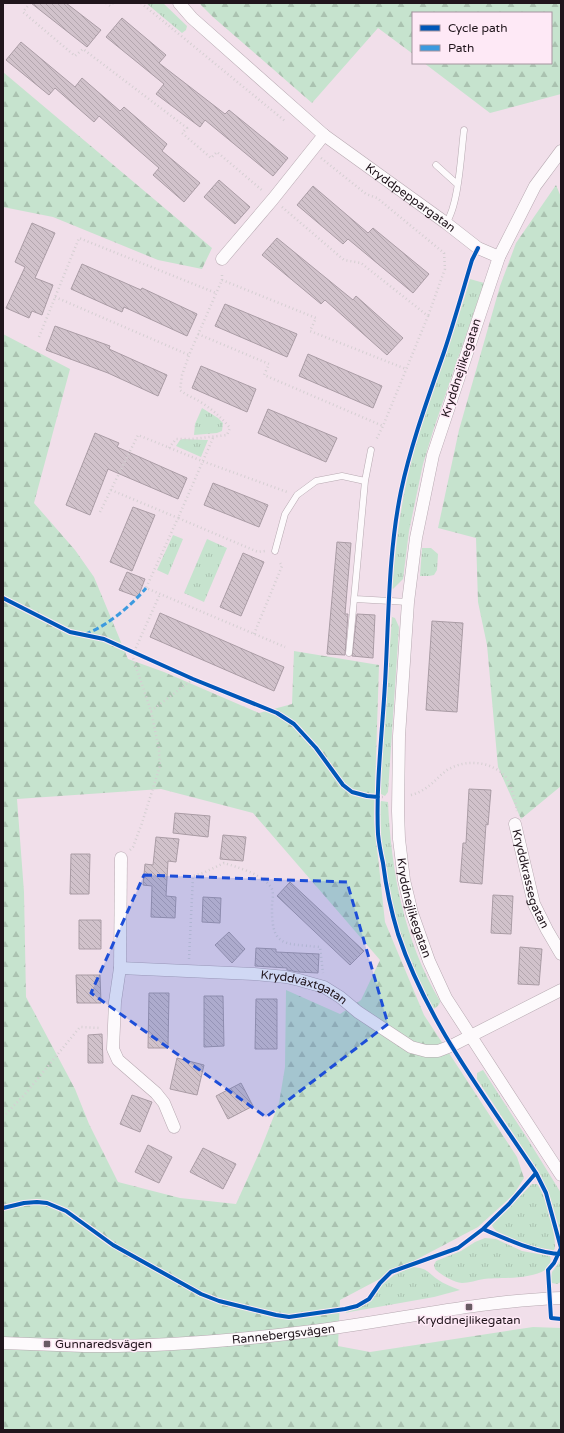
<svg xmlns="http://www.w3.org/2000/svg" width="564" height="1433" viewBox="0 0 564 1433" font-family="'Varela Round',sans-serif">
  <defs>
    <pattern id="grass-tufts" width="24" height="20" patternUnits="userSpaceOnUse"><rect width="24" height="20" fill="#c6e3ce"/><path d="M3 7l-1-3M5 7V3M7 7l1-3M15 17l-1-3M17 17v-4M19 17l1-3" fill="none" stroke="#aac2b0"/></pattern>
    <pattern id="forest-firs" width="22" height="20" patternUnits="userSpaceOnUse"><rect width="22" height="20" fill="#c6e3ce"/><path d="M5 1l3.5 6h-7zM16 11l3.5 6h-7z" fill="#aac2b0"/></pattern>
    <pattern id="building-back-hatch" width="6" height="6" patternUnits="userSpaceOnUse"><rect width="6" height="6" fill="#d1c2cb"/><path d="M-1 5l2 2M0 0l6 6M5-1l2 2" fill="none" stroke="#b3a6ae"/></pattern>
  </defs>
  <rect width="100%" height="100%" fill="#f1dfea"/>
  <path fill="url(#grass-tufts)" d="M146,3H163L187,26L186,30L182,33Z
    M470,279L484,283L434,428L423,464L409,531L403,579L393,589L392,588C396,540 402,493 415,447C431,390 454,336 470,279Z
    M202,408L218,418L223,423L222,431L217,433L194,435L195,424Z
    M183,439L208,440L201,457L176,446L180,440Z
    M173,535L183,539L168,575L157,570Z
    M207,539L227,548L204,602L184,593Z
    M422,548H431L438,554L437,570L434,575L429,576H420Z
    M392,617L395,618L399,627L388,792L385,796L381,794L380,786Z
    M381,801L388,802C391,871 404,940 440,1001C440,1004 437,1008 433,1009C428,996 420,983 414,970C390,918 378,862 379,804Z
    M483,1070L527,1138L561,1193V1234L549,1195L541,1176L477,1079V1073Z
    M532,1184H537C546,1195 556,1234 555,1248L554,1250C541,1249 496,1239 492,1225Z
    M485,1238L496,1239L522,1251L550,1256C557,1282 497,1277 484,1279C477,1280 469,1283 462,1283C453,1282 441,1275 435,1269L434,1265L436,1261L461,1251L475,1242Z
    M561,1260V1282L557,1284L552,1283L550,1281L552,1272Z
    M412,1267C427,1268 426,1271 437,1279C444,1284 452,1287 460,1290L434,1297L344,1313L364,1303L379,1287L394,1275Z"/>
  <path fill="url(#forest-firs)" fill-rule="evenodd" d="M199,3H561V94L490,113L424,63H551V13H413V54L378,28L312,103L213,17Z
    M3,72L212,248L202,269L158,260L53,217L3,207Z
    M556,185L561,197V786L521,819L498,767L487,645L478,602L476,538L438,528L459,430L500,286L516,243Z
    M3,334L70,369L34,503L75,550L94,577L128,659L164,672L259,713L292,704L294,651L379,665L374,820L385,922L424,1015L517,1157L524,1178L514,1194L478,1227L340,1300L338,1346L370,1352L533,1327L561,1328V1430H3ZM161,789L253,813L380,960L361,1000L340,1014L286,990L285,1067L279,1103L260,1151L236,1204L180,1198L118,1182L89,1124L75,1089L26,997L24,892L17,799Z"/>
  <path fill="url(#building-back-hatch)" stroke="#aa9ca5" d="M31,3H66L101,30L87,47Z
    M122,18L166,55L159,63L225,114L229,110L288,158L273,176L205,120L200,127L156,94L164,84L106,37Z
    M21,42L75,87L82,78L120,111L124,107L167,144L162,151L200,183L184,202L153,175L159,168L99,116L94,122L55,88L49,95L6,60Z
    M219,180L250,207L235,224L204,197Z
    M313,186L368,233L373,228L429,274L413,293L348,239L343,244L297,205Z
    M32,223L55,233L35,278L53,285L42,315L32,311L29,318L6,308L25,267L15,262Z
    M277,238L353,300L356,296L403,338L387,355L325,300L321,304L262,255Z
    M82,264L141,290L142,288L197,314L187,336L124,307L122,312L71,289Z
    M225,304L297,334L287,357L215,326Z
    M55,326L110,346L109,349L167,375L158,396L108,373L46,350Z
    M308,354L382,386L373,408L299,376Z
    M201,366L256,389L247,412L192,388Z
    M268,409L337,438L326,462L258,433Z
    M95,433L119,443L117,447L187,478L178,499L108,469L90,515L66,505Z
    M213,483L268,505L259,527L204,505Z
    M133,507L155,515L132,571L110,562Z
    M337,542L351,543L345,614H348L345,655L327,654Z
    M243,553L264,562L241,616L220,607Z
    M127,572L145,579L138,597L119,590Z
    M160,613L284,667L274,691L150,637Z
    M357,614L375,615L373,658L352,656Z
    M432,621L463,623L457,712L426,710Z
    M469,789L491,790L488,825L486,824L482,884L460,882L463,843H466Z
    M175,813L210,816L208,837L173,833Z
    M223,835L246,837L243,861L220,859Z
    M156,837L179,839L176,862L168,861L166,896L176,897L175,918L151,917L152,886L143,885L145,864L153,865Z
    M71,854H90L89,894H70Z
    M290,882L364,951L350,965L277,896Z
    M493,895L513,896L511,934L491,933Z
    M203,897L221,898L220,923L202,922Z
    M79,920H101V949H79Z
    M229,932L245,949L232,963L215,945Z
    M520,947L542,949L539,985L518,984Z
    M256,948L276,949V952L319,954L318,973L298,972L287,970V968L255,966Z
    M76,975H100L101,1003H77Z
    M149,993H169L168,1048H148Z
    M204,996H223L224,1046L204,1047Z
    M256,999H277V1049H255Z
    M102,1034L103,1063H88V1035Z
    M177,1058L204,1065L197,1095L170,1089Z
    M241,1083L253,1106L228,1119L216,1096Z
    M132,1095L152,1102L140,1132L120,1124Z
    M148,1145L172,1157L159,1183L135,1172Z
    M203,1148L236,1164L223,1189L190,1172Z"/>
  <g fill="none" stroke-linecap="round" stroke-linejoin="round">
    <defs>
      <path id="lane" d="M436,165L457,184
        M446,223C459,205 461,153 464,130
        M275,551L285,514L297,495L316,481L342,476L365,481
        M355,599L408,602
        M349,653L365,481L371,450"/>
      <g id="street">
        <path id="s1" d="M179,3L192,18L324,135L446,223L478,248L499,257"/>
        <path id="s2" d="M561,151L535,186L499,257L433,455L416,538L408,602L399,736L398,811L399,839L404,880L412,913L429,961L446,998L561,1175"/>
        <path d="M222,259L273,199L324,135"/>
        <path id="s3" d="M515,824L534,904L547,930L561,954"/>
        <path d="M120,968L121,858"/>
        <path id="s4" d="M174,1127L164,1103L156,1093L118,1060L113,1049L115,1002L120,968L254,974L286,977L299,980L324,987L340,997L358,1012L411,1047L426,1051H438L451,1046L561,990"/>
        <path id="s5" d="M3,1343C30,1344 57,1345 84,1346C158,1347 231,1341 304,1332C390,1322 474,1301 561,1298"/>
      </g>
    </defs>
    <use href="#lane" stroke="#b7a9b1" stroke-width="7"/>
    <use href="#street" stroke="#b7a9b1" stroke-width="13"/>
    <path stroke="#d5cfd2" stroke-width="2.5" stroke-dasharray="1 3" stroke-linecap="butt" d="M30,3L23,12L75,56L83,49L187,128L182,133L211,158L217,152L263,191
      M106,3L110,6L113,3
      M141,3L285,121
      M321,158L366,194L377,198L444,253L445,269L428,316
      M282,207L344,260L361,263L428,316L383,426L376,440
      M222,280L316,318L310,331L406,369
      M55,297L189,355L222,280V273
      M198,334L269,364L264,375L383,426
      M39,337L79,238L216,293
      M213,438L178,518L258,552L265,551
      M169,448L176,439H192L227,435L230,428C222,418 213,410 202,403C195,398 187,396 180,390L182,375L189,355
      M111,490L178,518L146,588L285,647
      M100,512L138,435L202,461L287,492
      M254,634L282,566L279,561
      M151,711L193,679
      M411,795C423,792 432,784 441,775C444,773 447,769 451,768C468,759 492,762 505,776C510,781 516,803 517,811
      M378,797H386
      M130,850L133,847L142,823L160,766L159,749L151,711L133,658L134,652L160,594
      M189,959L193,876L203,873L224,863C237,867 261,874 270,886C274,890 273,898 272,903C271,948 282,943 320,947L323,973
      M3,1117L26,1093L80,1027L101,1028"/>
    <use href="#lane" stroke="#fdfafc" stroke-width="6"/>
    <use href="#street" stroke="#fdfafc" stroke-width="12"/>
    <path stroke="#3c9adf" stroke-width="3" stroke-dasharray="6 3" stroke-linecap="butt" d="M85,634C106,627 132,605 146,588"/>
    <defs>
      <path id="cycleway" d="M478,248L472,260C463,290 454,322 444,352C428,398 411,444 401,491C387,559 389,630 384,699C381,744 376,789 378,834C379,844 381,854 383,863C386,887 391,911 398,934C427,1022 485,1096 536,1173L546,1193L561,1248L554,1263L548,1270L551,1318L561,1319
        M3,598L70,632L104,639L193,679L277,713L294,724L316,748L343,785L352,792L367,796L378,797
        M3,1208L24,1203L37,1202L47,1203L66,1211L113,1245L201,1294L219,1301L276,1315L289,1317L345,1309L357,1306L369,1299L380,1283L391,1272L458,1248L483,1229L509,1204L536,1173
        M483,1229C504,1238 538,1254 561,1254"/>
    </defs>
    <use href="#cycleway" stroke="#fee9f6" stroke-width="6"/>
    <use href="#cycleway" stroke="#0057b8" stroke-width="4"/>
  </g>
  <path fill="#1d4ed8" fill-opacity="0.2" stroke="#1d4ed8" stroke-width="3" stroke-dasharray="8 5" stroke-linejoin="round" d="M144,875L347,882L388,1024L266,1117L91,993Z"/>
  <g fill="#695c64" stroke="#fee9f6" stroke-width="1.5">
    <rect x="465" y="1303" width="8" height="8" rx="2"/>
    <rect x="43" y="1340" width="8" height="8" rx="2"/>
  </g>
  <g text-anchor="middle" stroke-width="3" stroke-linejoin="round" paint-order="stroke">
    <g font-size="12" fill="#20151c" stroke="#fee9f6">
      <text dy="4" stroke="none"><textPath href="#s1" startOffset="303">Kryddpeppargatan</textPath></text>
      <text transform="translate(461 368) rotate(-72)" y="4">Kryddnejlikegatan</text>
      <text dy="4" stroke="none"><textPath href="#s3" startOffset="57">Kryddkrassegatan</textPath></text>
      <text dy="4" stroke="none"><textPath href="#s2" startOffset="789">Kryddnejlikegatan</textPath></text>
      <text dy="4" stroke="none"><textPath href="#s4" startOffset="369">Kryddväxtgatan</textPath></text>
      <text dy="4" stroke="none"><textPath href="#s5" startOffset="281">Rannebergsvägen</textPath></text>
    </g>
    <g font-size="12" fill="#20151c" stroke="#fee9f6">
      <text x="469" y="1324">Kryddnejlikegatan</text>
      <text x="55" y="1348" text-anchor="start">Gunnaredsvägen</text>
    </g>
  </g>
  <rect width="564" height="1433" fill="none" stroke="#20151c" stroke-width="8"/>
  <rect x="412" y="12" width="140" height="52" fill="#fee9f6" stroke="#a5949f"/>
  <rect x="420" y="25" width="20" height="6" fill="#0057b8" stroke="#a5949f"/>
  <text x="448" y="32" font-size="12" fill="#20151c">Cycle path</text>
  <rect x="420" y="45" width="20" height="6" fill="#3c9adf" stroke="#a5949f"/>
  <text x="448" y="52" font-size="12" fill="#20151c">Path</text>
</svg>
